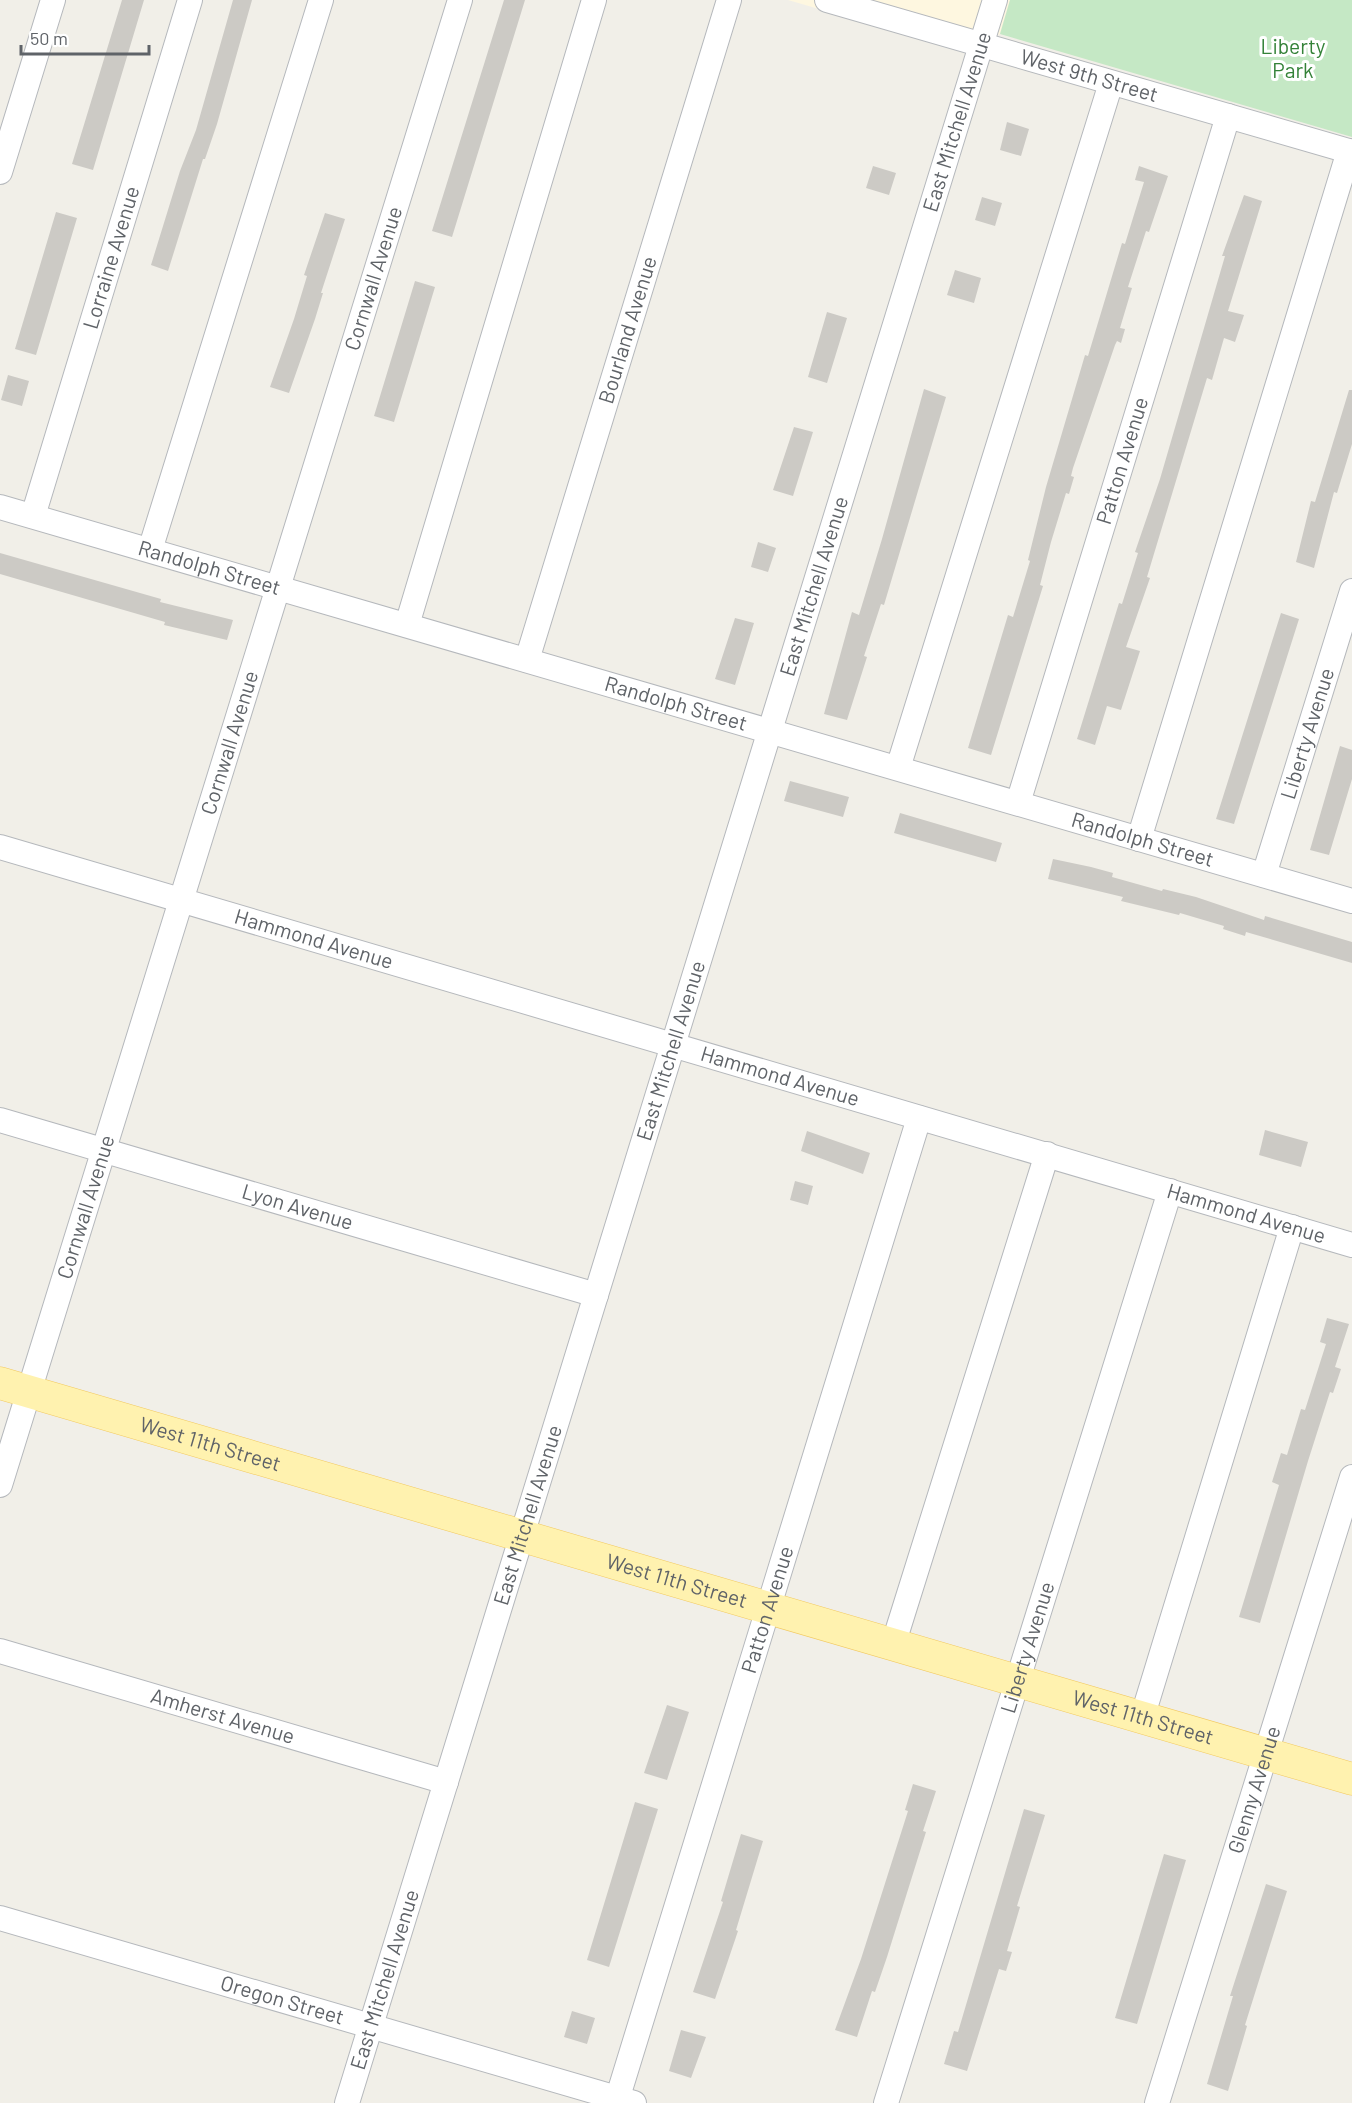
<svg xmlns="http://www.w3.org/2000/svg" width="1352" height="2103" viewBox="0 0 1352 2103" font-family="Barlow,sans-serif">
  <rect width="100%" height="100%" fill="#f1efe8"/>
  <path fill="#fef7e0" d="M788,0H1010L1000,34L963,51Z"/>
  <path fill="#c5e8c5" d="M1010,0H1352V137L1000,34Z"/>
  <path fill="#cccac5" d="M122,0H144L93,170L72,164Z
    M233,0H252L217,124L205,159H203L168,271L151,265L180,171L196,130Z
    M504,0H525L452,237L432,231Z
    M1007,122L1029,129L1021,156L1000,150Z
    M873,166L896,173L889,195L866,188Z
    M1139,166L1168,176L1149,232L1146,231L1128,287L1132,288L1120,328L1125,329L1121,343L1117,341L1115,345L1073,468L1071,476L1074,477L1069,494L1066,493L1051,542L1040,585L1043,586L991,755L968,748L1008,615L1013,617L1030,561L1028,560L1046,487L1080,372L1085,355L1088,356L1122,243L1125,244L1144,182L1135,180Z
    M1244,195L1262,201L1228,311L1244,315L1235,342L1224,338L1212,380L1207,378L1147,577L1150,578L1126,647L1140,651L1121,710L1107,706L1095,745L1077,739L1119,603L1122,604L1138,553L1135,552L1160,479L1225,256H1222Z
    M982,197L1002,203L995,226L975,220Z
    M56,212L77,218L36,355L15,349Z
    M325,213L345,219L321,293H323L315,319L289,393L270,387L294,319L307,276L304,275Z
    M955,270L981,278L974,303L947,295Z
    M415,281L435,287L394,422L374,416Z
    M827,312L847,318L827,383L808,377Z
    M8,375L29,381L22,406L1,400Z
    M924,389L946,397L884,605L881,604L864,656L867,657L847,720L824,714L852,612L859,615L882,539Z
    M1349,390H1352V444L1337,493L1334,492L1314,568L1296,562L1311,501L1315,502Z
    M794,427L813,432L793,496L773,490Z
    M758,542L776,548L768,572L751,567Z
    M0,553L161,599L160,602L233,620L227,640L164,625L165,622L0,574Z
    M1281,613L1299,619L1234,824L1216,819Z
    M735,618L754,623L735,685L715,679Z
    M1340,746L1352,750V779L1329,855L1310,850Z
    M790,781L849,797L843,817L784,801Z
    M900,813L1002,843L996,862L894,833Z
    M1053,859L1091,867L1113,873L1112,877L1162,891L1163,889L1196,897L1264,920L1265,916L1352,942V963L1246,932L1245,936L1223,929L1224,926L1180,913L1179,915L1121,901L1123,897L1048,879Z
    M1265,1130L1308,1142L1301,1167L1259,1155Z
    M807,1131L870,1153L863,1174L801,1151Z
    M795,1181L813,1186L808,1205L790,1200Z
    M1327,1318L1349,1324L1335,1367L1341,1369L1333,1393L1330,1392L1308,1461L1260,1623L1239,1617L1279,1485L1272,1482L1281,1453L1287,1455L1301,1409L1305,1410L1326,1344L1320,1342Z
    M667,1705L689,1712L667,1780L644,1773Z
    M913,1784L936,1791L923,1831L926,1832L887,1957L875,1992L872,1991L857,2037L835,2030L861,1959L908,1811L905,1810Z
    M635,1802L658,1809L609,1967L587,1960Z
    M1024,1809L1045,1815L1017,1906L1020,1907L1007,1951L1012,1952L1006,1971L999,1969L967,2071L944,2064L954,2031L958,2032Z
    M741,1834L763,1841L736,1930L738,1931L715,1999L693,1992L723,1902L721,1901Z
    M1164,1854L1186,1860L1137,2024L1115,2018Z
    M1266,1884L1287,1891L1245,2025L1247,2026L1228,2091L1207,2084L1233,1996H1230Z
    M572,2011L595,2018L587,2044L564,2037Z
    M681,2030L706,2037L691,2078L669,2071Z"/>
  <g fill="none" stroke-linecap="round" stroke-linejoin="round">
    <defs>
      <g id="minor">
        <path id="s1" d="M827,0L1352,152"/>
        <path d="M0,172L53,0"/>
        <path id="s2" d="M0,507L1352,901"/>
        <path id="s3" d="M33,516L190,0"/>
        <path d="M150,550L321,0"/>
        <path d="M407,625L594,0"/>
        <path id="s4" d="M527,660L729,0"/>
        <path d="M898,768L1111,83"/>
        <path id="s5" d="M1018,803L1228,116"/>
        <path d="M1139,839L1349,151"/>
        <path id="s6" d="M0,847L1352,1245"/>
        <path id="s7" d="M1264,875L1352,591"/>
        <path id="s8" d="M0,1120L596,1295"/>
        <path id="s9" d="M0,1485L460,0"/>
        <path d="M893,1645L1047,1154"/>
        <path id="s10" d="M0,1651L446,1782"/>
        <path d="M1142,1718L1292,1227"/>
        <path id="s11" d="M0,1918L634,2103"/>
        <path id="s12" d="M347,2103L995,0"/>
        <path id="s13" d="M616,2103L919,1118"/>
        <path id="s14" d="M886,2103L1170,1191"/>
        <path id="s15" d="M1157,2103L1352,1477"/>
      </g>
      <g id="major">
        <path id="s16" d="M0,1383L1352,1779"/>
      </g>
    </defs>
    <use href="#minor" stroke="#b5b8bc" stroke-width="26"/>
    <use href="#major" stroke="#f2c960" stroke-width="33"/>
    <use href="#minor" stroke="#fff" stroke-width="24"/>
    <use href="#major" stroke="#fff2af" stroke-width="32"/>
  </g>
  <g text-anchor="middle" stroke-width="6" stroke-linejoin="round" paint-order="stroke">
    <g font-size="21" fill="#348238" stroke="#fff">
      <text x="1293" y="54">Liberty<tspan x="1293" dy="24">Park</tspan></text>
    </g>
    <g font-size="21" fill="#5f6368" stroke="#fff">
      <text dy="7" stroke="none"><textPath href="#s1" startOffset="273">West 9th Street</textPath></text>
      <text dy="7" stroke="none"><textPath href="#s12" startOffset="2073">East Mitchell Avenue</textPath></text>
      <text dy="7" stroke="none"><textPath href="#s3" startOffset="270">Lorraine Avenue</textPath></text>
      <text dy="7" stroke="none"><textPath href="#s9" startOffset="1263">Cornwall Avenue</textPath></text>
      <text dy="7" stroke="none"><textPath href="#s4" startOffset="345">Bourland Avenue</textPath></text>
      <text dy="7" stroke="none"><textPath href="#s5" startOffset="358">Patton Avenue</textPath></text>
      <text dy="7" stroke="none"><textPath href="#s2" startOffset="218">Randolph Street</textPath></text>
      <text dy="7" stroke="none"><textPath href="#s12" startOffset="1587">East Mitchell Avenue</textPath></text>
      <text dy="7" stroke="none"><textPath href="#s2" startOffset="704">Randolph Street</textPath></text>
      <text dy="7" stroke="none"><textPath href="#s7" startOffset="148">Liberty Avenue</textPath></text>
      <text dy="7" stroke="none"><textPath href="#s9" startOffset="777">Cornwall Avenue</textPath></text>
      <text dy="7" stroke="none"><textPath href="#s2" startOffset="1190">Randolph Street</textPath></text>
      <text dy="7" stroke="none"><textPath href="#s6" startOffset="327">Hammond Avenue</textPath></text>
      <text dy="7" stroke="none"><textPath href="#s12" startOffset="1101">East Mitchell Avenue</textPath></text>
      <text dy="7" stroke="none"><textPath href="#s6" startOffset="813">Hammond Avenue</textPath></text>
      <text dy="7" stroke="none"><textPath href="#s9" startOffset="291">Cornwall Avenue</textPath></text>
      <text dy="7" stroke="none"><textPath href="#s8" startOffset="310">Lyon Avenue</textPath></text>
      <text dy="7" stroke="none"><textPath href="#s6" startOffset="1299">Hammond Avenue</textPath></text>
      <text dy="7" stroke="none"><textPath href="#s16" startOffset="219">West 11th Street</textPath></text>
      <text dy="7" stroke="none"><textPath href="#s12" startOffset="615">East Mitchell Avenue</textPath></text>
      <text dy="7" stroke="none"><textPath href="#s16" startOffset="705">West 11th Street</textPath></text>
      <text dy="7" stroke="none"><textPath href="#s13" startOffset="516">Patton Avenue</textPath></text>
      <text dy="7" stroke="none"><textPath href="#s14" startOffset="477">Liberty Avenue</textPath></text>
      <text dy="7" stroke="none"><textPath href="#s10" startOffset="232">Amherst Avenue</textPath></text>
      <text dy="7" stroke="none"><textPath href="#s16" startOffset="1191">West 11th Street</textPath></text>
      <text dy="7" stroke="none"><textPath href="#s15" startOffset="328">Glenny Avenue</textPath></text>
      <text dy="7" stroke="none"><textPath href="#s12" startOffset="129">East Mitchell Avenue</textPath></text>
      <text dy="7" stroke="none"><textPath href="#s11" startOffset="294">Oregon Street</textPath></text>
    </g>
  </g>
  <path d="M21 45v9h128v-9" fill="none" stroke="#5f6368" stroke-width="3"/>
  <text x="30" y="45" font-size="18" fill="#5f6368" stroke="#ffffff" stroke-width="4.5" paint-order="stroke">50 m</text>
</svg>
